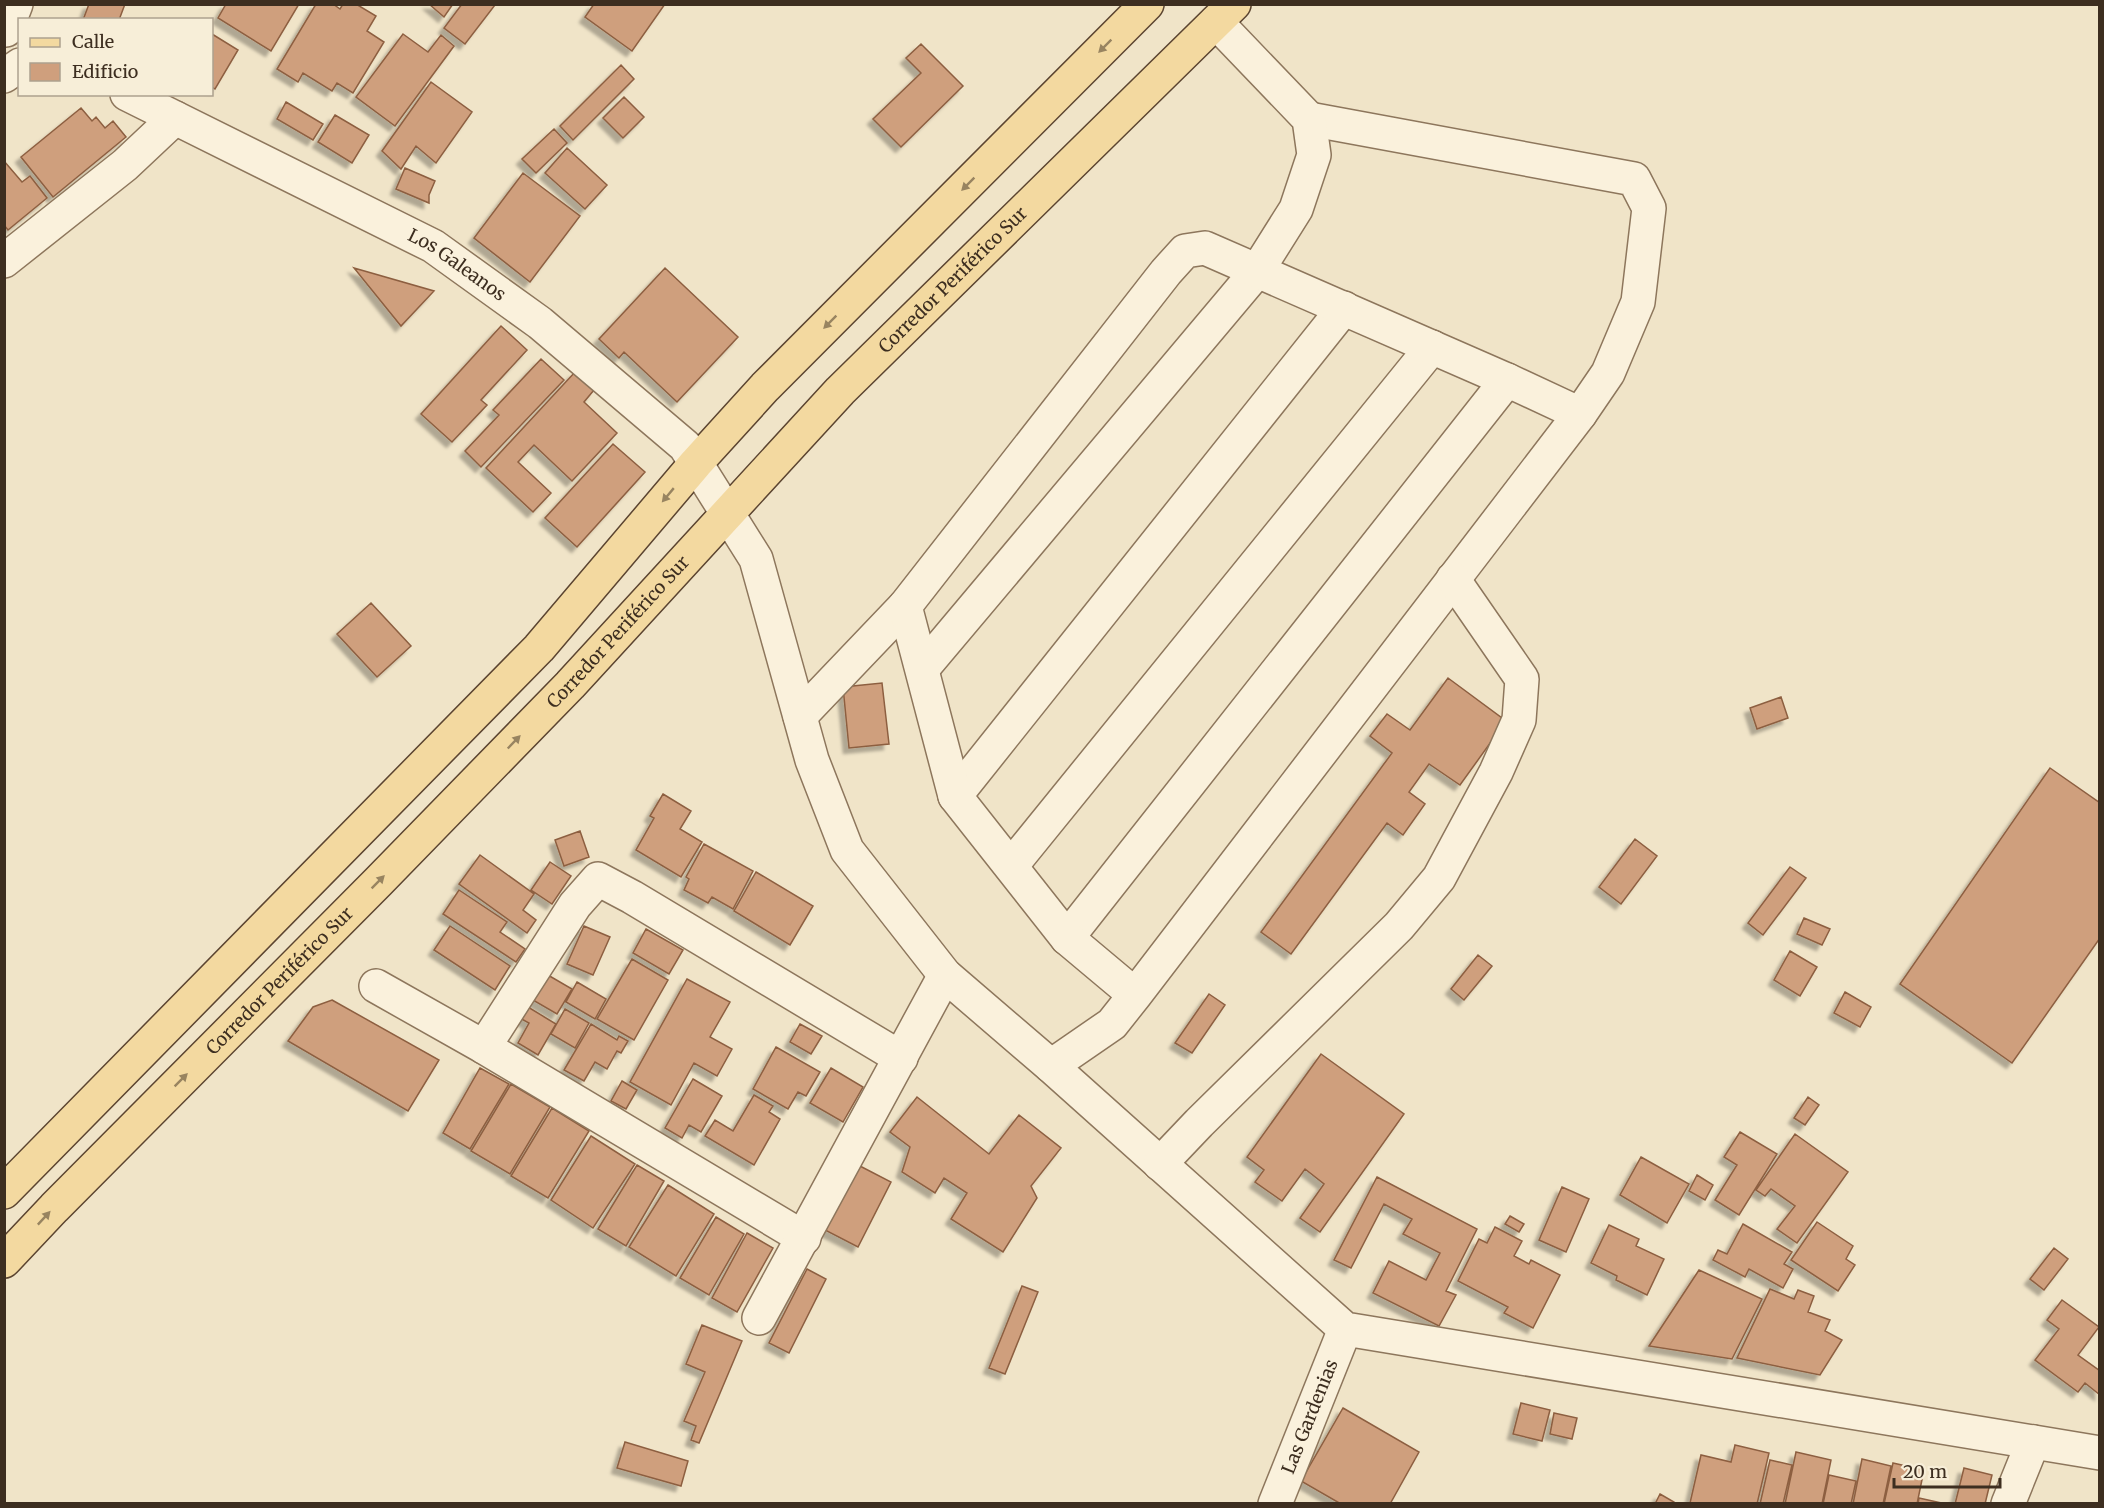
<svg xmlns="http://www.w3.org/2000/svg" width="2104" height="1508" viewBox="0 0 2104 1508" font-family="Merriweather,serif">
  <defs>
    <filter id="shadow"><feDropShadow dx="-5.5" dy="5.5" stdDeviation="1.5" flood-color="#0004"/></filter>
  </defs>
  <rect width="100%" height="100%" fill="#f0e4c8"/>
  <path fill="#cf9f7d" stroke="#8d5f41" stroke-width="1.5" filter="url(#shadow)" d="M89,4H125L119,20H83Z
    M226,4H299L271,51L218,18Z
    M316,4H333L340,9L343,4H356L376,16L367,31L384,42L353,93L337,83L332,91L303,73L298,82L277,69Z
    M429,4H453L444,17Z
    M462,4L495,5L465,44L444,28Z
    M594,4H665L632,51L585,17Z
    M212,34L238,50L215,89L212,87Z
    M403,34L428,52L441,35L454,46L395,126L356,97Z
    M921,44L963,86L901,147L873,119L921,73L906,58Z
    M621,65L634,79L573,140L560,126Z
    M431,82L472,112L436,163L416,146L401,169L382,151Z
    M624,97L644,117L623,138L603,118Z
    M286,102L323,124L313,140L277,119Z
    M81,108L92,121L96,117L105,128L113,121L126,137L53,197L21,157Z
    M335,115L369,135L352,163L318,142Z
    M554,129L567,143L536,173L522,159Z
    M567,148L607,185L585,209L545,173Z
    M4,161L22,182L30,176L47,198L8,230L4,225Z
    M405,168L435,181L429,195V203L396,189Z
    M523,173L580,216L530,282L474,238Z
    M354,268L434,291L401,326Z
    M665,268L738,337L677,402L624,352L619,358L599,339Z
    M501,326L527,350L481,400L487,405L452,442L421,414Z
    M541,359L564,380L481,467L465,451L499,415L493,410Z
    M575,372L594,390L584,402L617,433L572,481L534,445L518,462L551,493L533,512L486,468Z
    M613,444L645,472L577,547L545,518Z
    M371,603L411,646L377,677L337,634Z
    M1448,678L1506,721L1460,785L1429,764L1409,792L1425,804L1403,835L1387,823L1291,954L1261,932L1392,753L1370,736L1387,714L1410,730Z
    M882,683L889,744L849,748L843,687Z
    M1781,697L1788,718L1757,729L1750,708Z
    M2050,768L2100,803V938L2012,1063L1900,984Z
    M663,794L691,811L680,829L702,842L681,877L636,850L654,818L650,816Z
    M580,831L589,857L564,866L555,840Z
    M1635,839L1657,856L1621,904L1599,887Z
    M704,844L753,871L733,909L712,897L708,903L684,890L689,879L686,877Z
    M480,855L534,894L523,910L536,920L527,933L459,884Z
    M550,862L571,876L552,904L531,890Z
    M1790,867L1806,878L1763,935L1748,923Z
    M756,872L813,906L790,945L734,911Z
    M459,890L507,922L500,932L525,949L516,962L443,914Z
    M1804,918L1830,929L1822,945L1797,934Z
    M450,926L510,966L495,990L434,950Z
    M584,926L610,937L593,975L567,964Z
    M646,929L683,950L669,974L633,953Z
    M1790,951L1817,967L1800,996L1774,980Z
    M1478,955L1492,966L1464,1000L1451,989Z
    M632,959L668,980L634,1040L597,1019Z
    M541,971L572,989L557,1014L526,996Z
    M687,979L730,1002L710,1037L732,1049L717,1076L694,1063L671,1105L630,1082Z
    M577,982L606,999L595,1019L566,1002Z
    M1845,992L1871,1007L1860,1027L1834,1013Z
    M1209,994L1225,1005L1192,1053L1175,1043Z
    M332,1000L439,1060L408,1111L288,1041L313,1007Z
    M523,1004L556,1024L538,1055L518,1043L529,1023L516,1016Z
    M565,1009L589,1023L575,1048L551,1034Z
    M591,1024L617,1040L619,1036L628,1041L621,1053L617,1051L607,1069L595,1062L584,1081L564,1070Z
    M800,1024L822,1036L811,1054L790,1042Z
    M776,1047L820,1072L806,1096L798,1092L788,1109L753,1089Z
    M1321,1054L1404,1114L1320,1232L1300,1218L1324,1184L1305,1169L1282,1201L1255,1182L1264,1170L1247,1157Z
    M480,1068L509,1084L470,1149L443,1133Z
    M831,1068L863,1087L843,1122L810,1103Z
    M693,1079L722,1096L701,1132L689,1125L682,1138L665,1128Z
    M622,1081L637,1090L626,1109L611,1101Z
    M511,1084L550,1107L510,1174L471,1151Z
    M754,1095L773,1106L769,1112L780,1119L754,1165L705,1136L715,1120L733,1131Z
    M917,1097L989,1154L1019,1115L1061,1148L1031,1186L1037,1198L1003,1252L951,1219L967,1193L944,1178L935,1193L902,1172L910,1147L890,1132Z
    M1808,1097L1819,1105L1805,1125L1794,1118Z
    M552,1108L589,1131L548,1198L511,1176Z
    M1740,1132L1777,1154L1739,1215L1715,1200L1737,1165L1724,1157Z
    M1795,1134L1848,1172L1797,1243L1777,1229L1795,1206L1771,1189L1765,1196L1756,1190Z
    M591,1136L635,1164L593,1228L551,1200Z
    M1641,1157L1689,1184L1667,1223L1620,1195Z
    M637,1165L664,1181L626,1246L598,1229Z
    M858,1165L891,1182L858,1247L825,1230Z
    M1697,1175L1713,1185L1705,1200L1689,1191Z
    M1377,1177L1477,1229L1446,1291L1456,1295L1439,1326L1373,1293L1389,1261L1426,1280L1440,1253L1403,1234L1412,1219L1384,1204L1351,1268L1334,1260Z
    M668,1185L714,1214L676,1276L629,1247Z
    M1562,1187L1589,1199L1566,1252L1539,1240Z
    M1510,1216L1524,1224L1519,1232L1505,1224Z
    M716,1217L744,1234L709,1295L680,1278Z
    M1817,1222L1853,1246L1846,1259L1855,1265L1838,1291L1791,1260Z
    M1743,1224L1792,1252L1784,1264L1793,1269L1783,1288L1749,1269L1745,1277L1713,1260L1718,1250L1727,1254Z
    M1609,1225L1639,1239L1636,1246L1664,1259L1647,1295L1616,1280L1617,1276L1591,1263Z
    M1495,1227L1522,1241L1514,1256L1529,1264L1531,1260L1560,1275L1533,1328L1504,1313L1508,1307L1458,1281L1479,1239L1487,1243Z
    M747,1233L773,1248L737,1312L712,1298Z
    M2054,1248L2068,1259L2044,1290L2030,1279Z
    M807,1269L826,1279L789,1353L769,1343Z
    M1699,1270L1762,1299L1732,1359L1649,1346Z
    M1022,1286L1038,1292L1005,1374L989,1368Z
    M1770,1289L1794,1299L1798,1290L1814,1296L1808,1312L1830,1320L1825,1331L1842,1340L1820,1375L1737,1358Z
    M2062,1300L2099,1327L2078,1355L2100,1371V1395L2085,1383L2078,1392L2035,1360L2059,1329L2047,1320Z
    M702,1325L742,1341L699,1443L691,1440L696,1426L684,1421L705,1372L686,1364Z
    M1521,1403L1550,1410L1542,1441L1513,1434Z
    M1343,1408L1419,1452L1390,1504H1341L1301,1481Z
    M1554,1413L1577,1418L1572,1439L1550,1434Z
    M625,1442L688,1461L681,1486L617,1468Z
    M1735,1445L1769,1453L1757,1504L1690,1503L1701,1455L1731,1462Z
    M1796,1452L1831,1460L1822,1504H1785Z
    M1862,1459L1891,1466L1883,1504H1853Z
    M1770,1460L1792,1465L1783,1504H1760Z
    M1893,1463L1924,1470L1917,1504H1884Z
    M1964,1468L1992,1475L1985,1504H1955Z
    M1829,1475L1856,1481L1851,1504H1823Z
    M1660,1494L1674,1502L1673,1504H1655Z
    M1919,1498L1946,1504H1918Z"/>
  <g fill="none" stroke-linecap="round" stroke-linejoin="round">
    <defs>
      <g id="minor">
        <path d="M6,30L16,4"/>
        <path d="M4,76L20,65"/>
        <path id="s1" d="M127,94L433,246L540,323L685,446L756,559L812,760L847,850L945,975L1051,1066L1345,1329L2100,1453"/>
        <path d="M1309,119L1634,179L1649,208L1638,302L1608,373L1580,414"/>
        <path d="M4,261L125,165L175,118"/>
        <path d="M923,668L1257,271L1296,209L1314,155L1309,119L1216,22"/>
        <path d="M800,716L905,606"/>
        <path d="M955,796L1344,308"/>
        <path d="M1011,866L1432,347"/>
        <path d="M1067,938L1507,380"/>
        <path d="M376,986L484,1047"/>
        <path d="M1051,1066L1112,1024L1135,995L1580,414L1507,380L1205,248L1185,251L1166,272L905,606L955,796L1067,938L1135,995"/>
        <path d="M1160,1164L1199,1123L1399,926L1439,878L1496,772L1519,720L1522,679L1453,579"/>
        <path d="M804,1238L484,1047L575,905L598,879L632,897L901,1058"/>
        <path d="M759,1318L945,975"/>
        <path id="s2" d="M1275,1504L1345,1329"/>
        <path d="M2008,1504L2033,1442"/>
      </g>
      <g id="major">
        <path d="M4,1192L539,648L696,463L765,387L1147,4"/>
        <path id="s3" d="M4,1261L54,1208L378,882L570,685L840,391L1234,4"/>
      </g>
    </defs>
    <use href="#minor" stroke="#8d765c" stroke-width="36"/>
    <use href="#major" stroke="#5b4430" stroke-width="36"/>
    <use href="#minor" stroke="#faf1dc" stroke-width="33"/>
    <use href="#major" stroke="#f3d9a0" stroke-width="33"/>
  </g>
  <defs><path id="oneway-solid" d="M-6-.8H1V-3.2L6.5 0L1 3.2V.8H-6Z" transform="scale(1.5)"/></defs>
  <g fill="#988460">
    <use href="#oneway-solid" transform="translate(1105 46) rotate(135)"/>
    <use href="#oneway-solid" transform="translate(968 184) rotate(135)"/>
    <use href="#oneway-solid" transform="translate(830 322) rotate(135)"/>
    <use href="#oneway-solid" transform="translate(668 495) rotate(130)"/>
    <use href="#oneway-solid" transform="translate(514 742) rotate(-46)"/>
    <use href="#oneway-solid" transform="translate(378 882) rotate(-45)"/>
    <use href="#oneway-solid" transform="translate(181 1080) rotate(-45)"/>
    <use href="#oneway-solid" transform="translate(44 1218) rotate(-47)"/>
  </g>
  <g text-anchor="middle" stroke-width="4.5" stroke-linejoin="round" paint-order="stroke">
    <g font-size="18" fill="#3d2e20" stroke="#f7eed8">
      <text dy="6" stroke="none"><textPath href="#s1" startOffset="372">Los Galeanos</textPath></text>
      <text dy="6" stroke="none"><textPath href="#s3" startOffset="1365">Corredor Periférico Sur</textPath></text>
      <text dy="6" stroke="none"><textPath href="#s3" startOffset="879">Corredor Periférico Sur</textPath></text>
      <text dy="6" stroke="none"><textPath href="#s3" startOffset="393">Corredor Periférico Sur</textPath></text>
      <text dy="6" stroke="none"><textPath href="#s2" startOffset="94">Las Gardenias</textPath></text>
    </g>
  </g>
  <rect width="2104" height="1508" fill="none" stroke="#3d2e20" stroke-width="12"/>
  <rect x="18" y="18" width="195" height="78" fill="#f7eed8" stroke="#ada18e" stroke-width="1.5"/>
  <rect x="30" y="38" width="30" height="9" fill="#f3d9a0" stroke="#ada18e" stroke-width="1.5"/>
  <text x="72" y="48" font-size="18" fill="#3d2e20">Calle</text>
  <rect x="30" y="63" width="30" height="18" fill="#cf9f7d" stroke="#ada18e" stroke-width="1.5"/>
  <text x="72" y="78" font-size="18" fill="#3d2e20">Edificio</text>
  <path d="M1894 1478v9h106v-9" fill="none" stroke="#3d2e20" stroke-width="3"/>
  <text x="1903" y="1478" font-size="18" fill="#3d2e20" stroke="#f7eed8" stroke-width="4.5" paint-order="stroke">20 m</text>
</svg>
